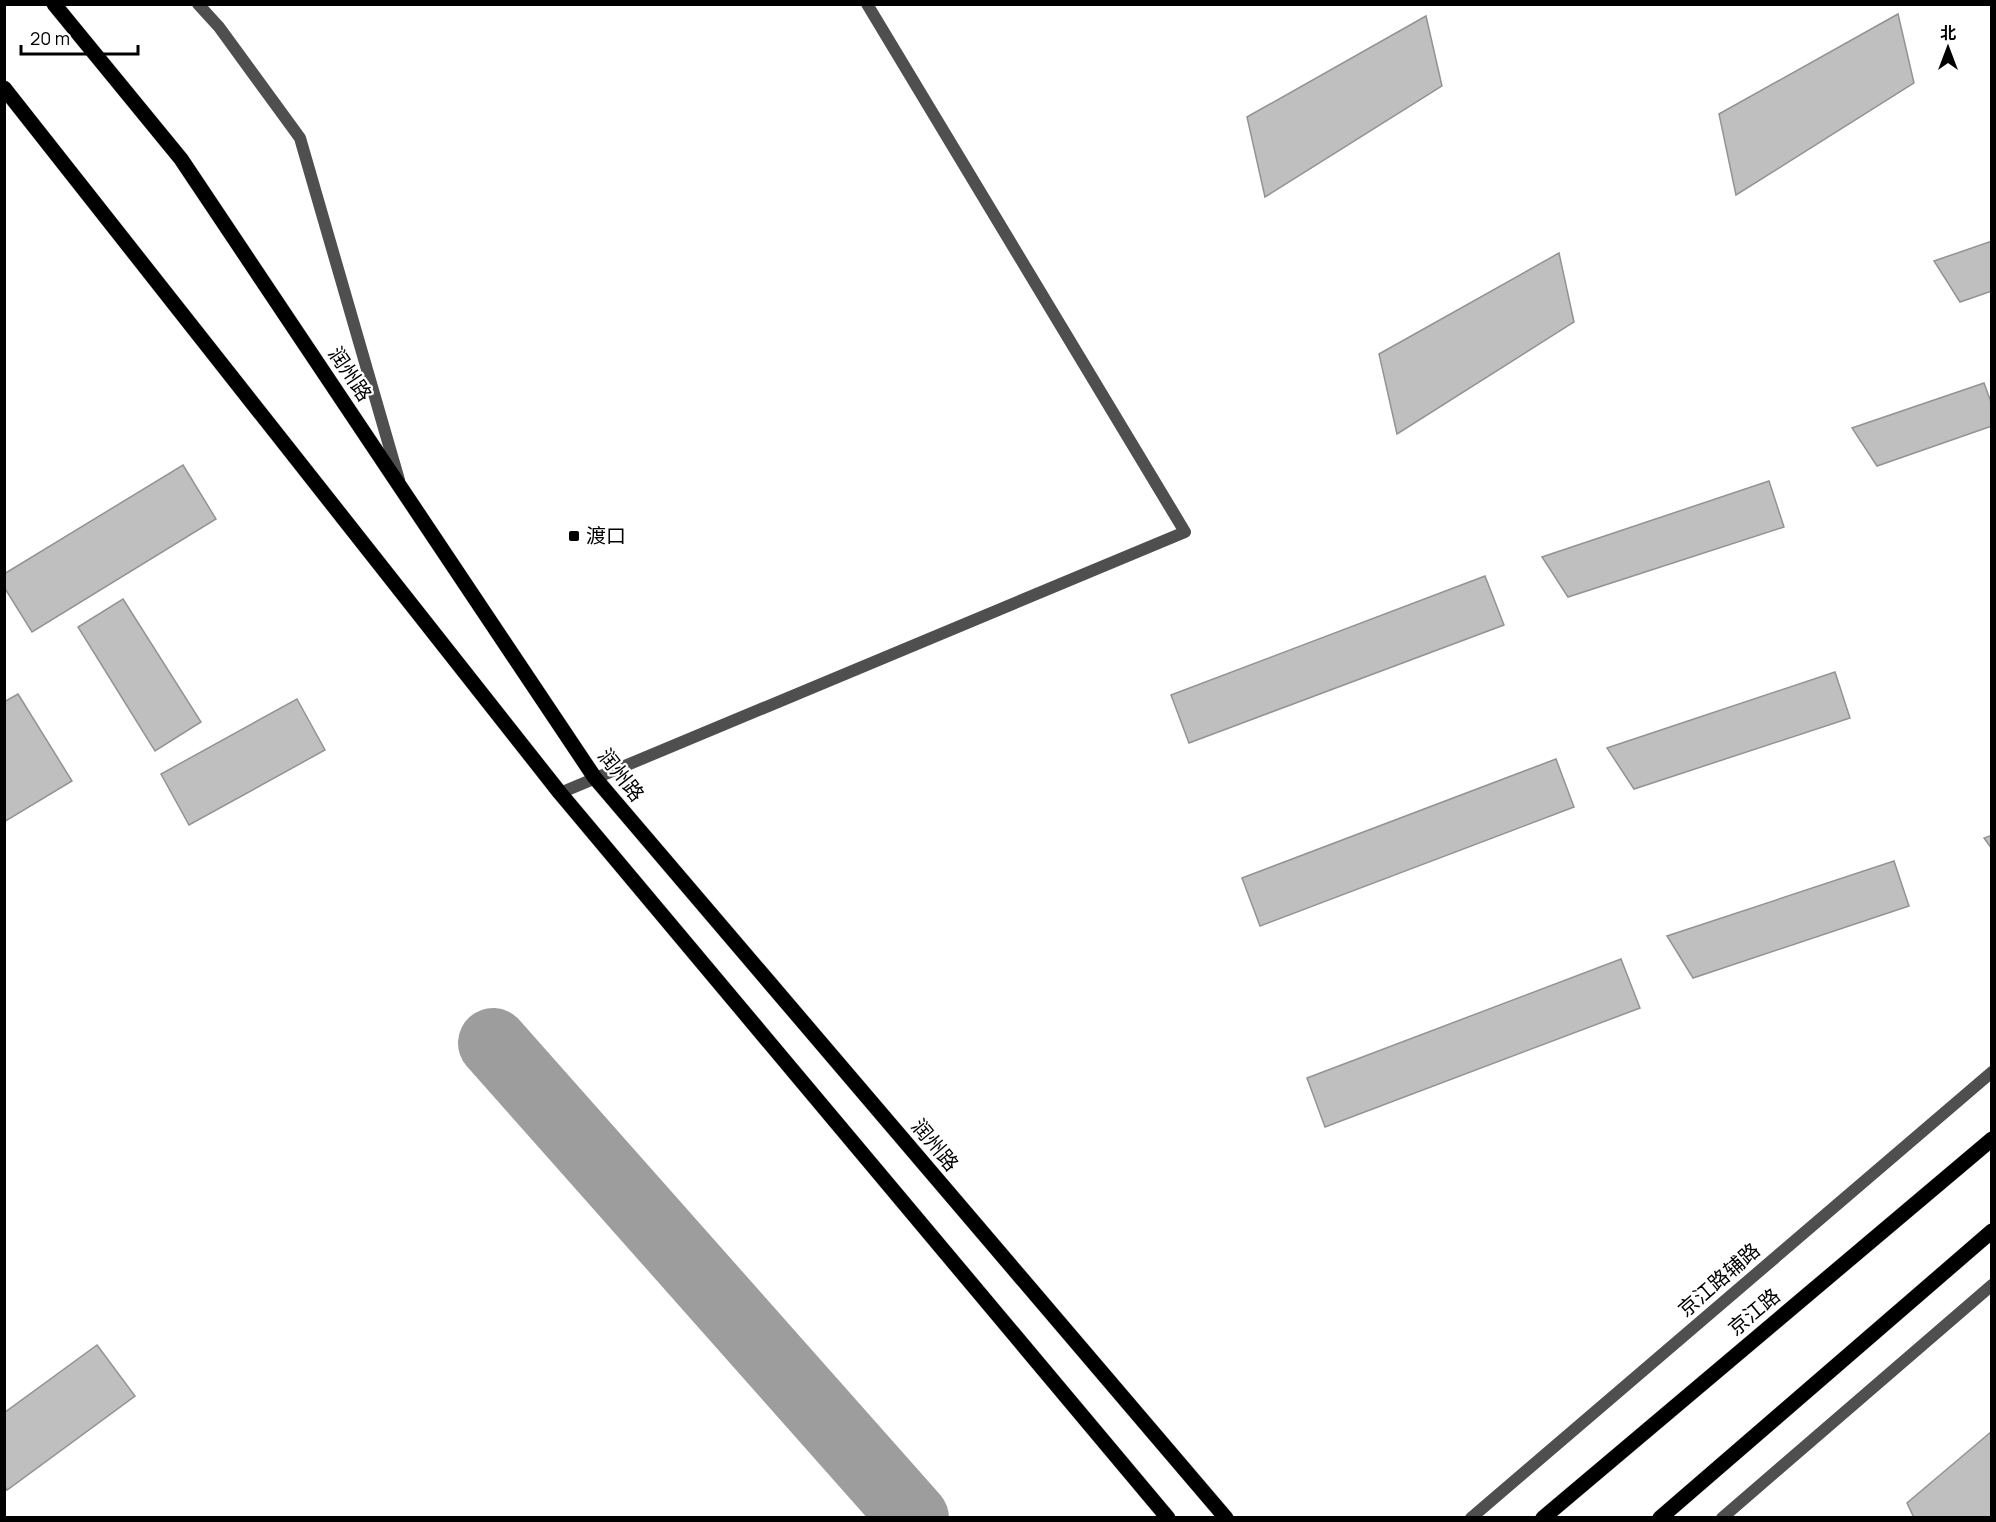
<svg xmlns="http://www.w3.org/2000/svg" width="1996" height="1522" viewBox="0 0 1996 1522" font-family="Manrope,'Noto Sans SC',sans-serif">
  <rect width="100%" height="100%" fill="#fff"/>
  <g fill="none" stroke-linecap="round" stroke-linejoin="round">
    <path stroke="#9d9d9d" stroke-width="70" d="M493,1043L914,1518"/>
  </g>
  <path fill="#bfbfbf" stroke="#939393" stroke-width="1.5" d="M1898,14L1914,83L1736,195L1719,114Z
    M1426,16L1442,86L1265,197L1247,117Z
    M1992,241V291L1960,302L1934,261Z
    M1559,253L1574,322L1397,434L1379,354Z
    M1984,383L1992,405V426L1877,466L1852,428Z
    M183,465L216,519L32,632L4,587V574Z
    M1769,481L1784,527L1568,597L1542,557Z
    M1485,576L1504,625L1189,743L1171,695Z
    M123,599L201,722L155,751L78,627Z
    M1835,672L1850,718L1634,789L1607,748Z
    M18,694L72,781L4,822V702Z
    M297,699L325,750L189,825L161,774Z
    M1556,759L1574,807L1260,926L1242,878Z
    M1992,835V849L1984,838Z
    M1894,861L1909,906L1693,978L1667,936Z
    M1621,959L1640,1008L1325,1127L1307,1078Z
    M97,1345L135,1396L7,1490L4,1484V1413Z
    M1992,1431V1518H1914L1907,1503Z"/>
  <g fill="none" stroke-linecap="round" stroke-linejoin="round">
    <defs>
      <path id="primary" d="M54,4L181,159L595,778L1226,1518
        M4,88L560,793L1168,1518
        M1543,1518L1992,1139
        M1660,1518L1992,1231"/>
    </defs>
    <use href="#primary" stroke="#dbdbdb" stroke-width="16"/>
    <path stroke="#4f4f4f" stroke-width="12" d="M198,4L219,27L300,138L399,480
      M560,793L1185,532L867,4"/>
    <path stroke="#4f4f4f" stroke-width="12" d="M1471,1518L1992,1072
      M1722,1518L1992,1285"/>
    <use href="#primary" stroke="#000" stroke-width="15"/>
  </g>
  <rect fill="#000" stroke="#fff" stroke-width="2" x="568" y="530" width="12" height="12" rx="3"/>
  <g text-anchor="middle" stroke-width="4.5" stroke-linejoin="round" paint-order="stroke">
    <g font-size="20" fill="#000" stroke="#fff">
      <text transform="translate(350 374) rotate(56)" y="7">润州路</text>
      <text transform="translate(621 775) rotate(52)" y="7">润州路</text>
      <text transform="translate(935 1145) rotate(50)" y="7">润州路</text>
      <text transform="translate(1719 1280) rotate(-41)" y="7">京江路辅路</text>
      <text transform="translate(1754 1312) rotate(-40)" y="7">京江路</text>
    </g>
    <g font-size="20" fill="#000" stroke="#fff" text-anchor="start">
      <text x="586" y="543">渡口</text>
    </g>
  </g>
  <rect width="1996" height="1522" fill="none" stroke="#000000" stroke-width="12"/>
  <g transform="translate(1948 48)" stroke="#ffffff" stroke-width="4.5" paint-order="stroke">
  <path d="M0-4.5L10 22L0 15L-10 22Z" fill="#000000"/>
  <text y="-9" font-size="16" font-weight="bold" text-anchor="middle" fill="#000000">北</text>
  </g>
  <path d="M21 45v9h117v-9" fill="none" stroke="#000000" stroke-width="3"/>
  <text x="30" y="45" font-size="18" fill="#000000" stroke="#ffffff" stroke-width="4.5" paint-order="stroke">20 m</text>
</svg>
